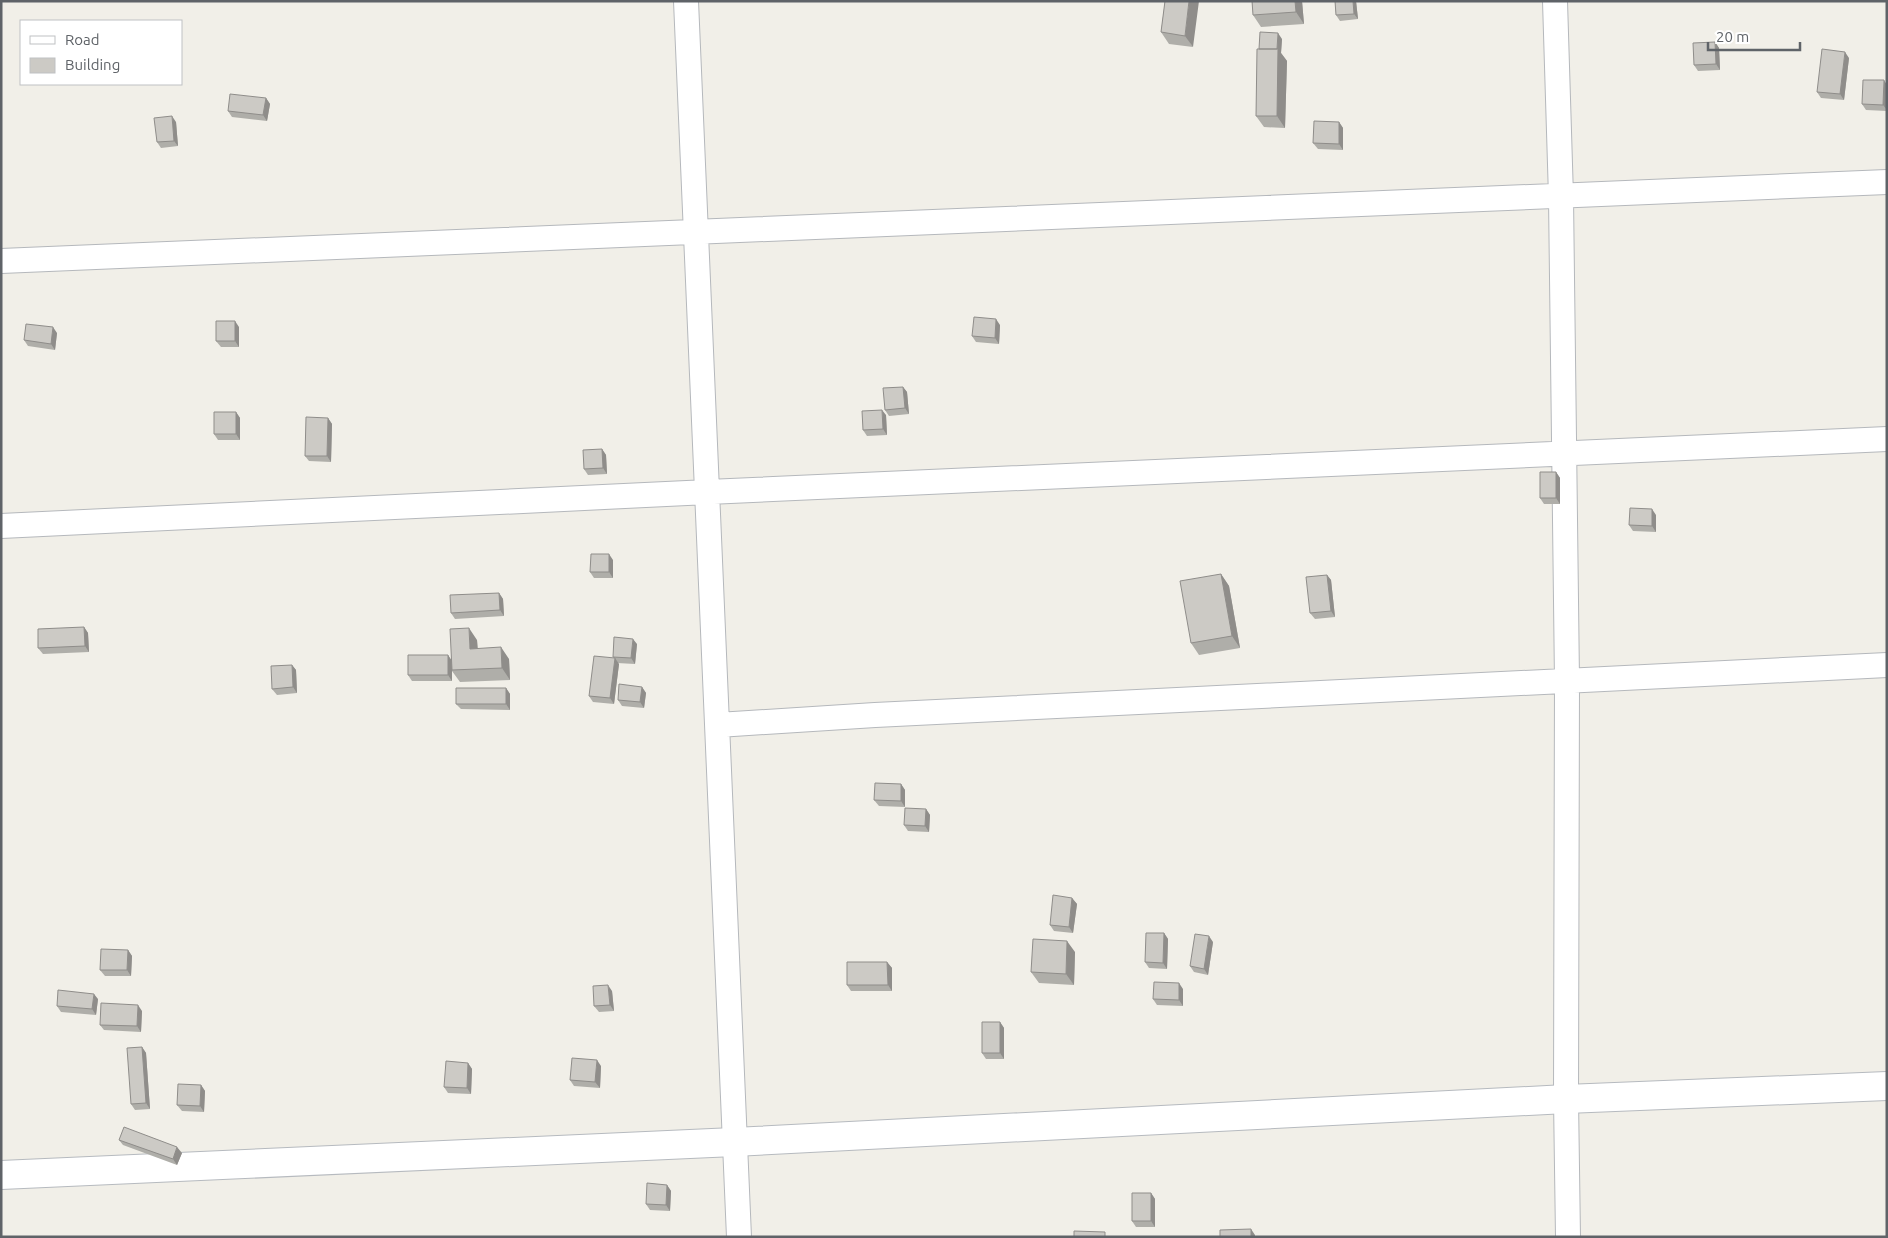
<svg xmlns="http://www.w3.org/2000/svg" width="1888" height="1238" viewBox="0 0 1888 1238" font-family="Ubuntu,sans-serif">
  <rect width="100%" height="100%" fill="#f1efe8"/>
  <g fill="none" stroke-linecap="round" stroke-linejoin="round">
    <defs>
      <path id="street" d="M686,1L739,1237
        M1555,1L1561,197L1567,681L1566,1099L1568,1237
        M1,261L1887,182
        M1,526L708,492L1887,439
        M718,725L875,715L1887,665"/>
      <path id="secondary" d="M1,1175L734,1142L1566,1099L1887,1086"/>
    </defs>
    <use href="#street" stroke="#b5b8bc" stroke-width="26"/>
    <use href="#secondary" stroke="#b6babf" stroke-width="30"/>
    <use href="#street" stroke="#fff" stroke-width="24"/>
    <use href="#secondary" stroke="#fff" stroke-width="28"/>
  </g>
  <path fill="#afaea9" d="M1165,1L1193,47L1169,44L1161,32Z
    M1252,1H1302L1304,24L1261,27L1253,15Z
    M1335,1H1356L1358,19L1340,21L1336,15Z
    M1282,39L1281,53L1287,61L1285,128L1264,127L1256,116L1259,49Z
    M1715,42L1719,48L1720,70L1698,71L1694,65Z
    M1849,58L1844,100L1821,98L1817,92Z
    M1887,85V111L1866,110L1862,104Z
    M266,98L270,104L267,121L232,117L228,111Z
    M176,122L178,146L161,148L157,142Z
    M1339,122L1343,128V150L1318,149L1313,143Z
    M1000,325L999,344L976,342L972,336Z
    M239,327V347H221L216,341Z
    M57,333L55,350L28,346L24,340Z
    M903,387L907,392L909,414L889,416L885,410Z
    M236,412L240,418V440H218L214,434Z
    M886,415L887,435L867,436L863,430Z
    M328,418L332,424L331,462L309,461L305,456Z
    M602,449L606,455L607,474L588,475L584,469Z
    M1556,472L1560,478V504H1544L1540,498Z
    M1656,515V532L1633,531L1629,525Z
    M613,560V578H594L590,572Z
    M1221,574L1229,586L1240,648L1199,655L1191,643Z
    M1327,575L1331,580L1335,617L1315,619L1310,613Z
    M499,593L503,599L504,616L455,619L451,613Z
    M84,627L88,633L89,652L43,654L38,648Z
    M477,640L478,649L509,659L510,680L460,682L452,671V681H412L408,675L448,655L451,660Z
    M637,644L635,664L617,663L619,664L614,704L593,702L589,696L614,658L613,657Z
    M292,665L296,670L297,693L277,695L272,689Z
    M642,687L646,693L644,708L622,706L618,700Z
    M506,688L510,694V710L461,709L456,704Z
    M901,784L905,790V807L879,806L874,800Z
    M926,809L930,815L929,832L908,831L904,825Z
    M1072,898L1077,904L1073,933L1054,931L1050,925Z
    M1164,933L1168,939L1167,969L1149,968L1145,962Z
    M1213,942L1208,975L1194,972L1190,966Z
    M128,950L132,956L131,976H105L100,970Z
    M1075,952L1074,985L1039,983L1031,972Z
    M887,962L892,968V991H851L847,985Z
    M1183,989V1006L1157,1005L1153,999Z
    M612,991L614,1011L599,1012L594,1006Z
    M98,999L96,1015L61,1012L57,1006Z
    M142,1011L141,1032L104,1030L100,1025Z
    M1000,1022L1004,1028V1059H986L982,1053Z
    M142,1047L146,1053L150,1109L135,1110L131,1104Z
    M468,1063L472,1069L471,1094L448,1093L444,1087Z
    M601,1066L600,1088L574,1086L570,1080Z
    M201,1085L205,1091L204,1112L182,1111L177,1105Z
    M119,1140L182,1153L177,1165L123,1145Z
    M667,1185L671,1191L670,1211L650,1210L646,1204Z
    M1151,1193L1155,1199V1227H1136L1132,1221Z"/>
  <path fill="#8f8d8a" d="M1189,1H1199L1193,47L1185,36Z
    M1295,1H1302L1304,24L1296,12Z
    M1353,1H1356L1358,19L1354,14Z
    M1278,33L1282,39L1281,53L1287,61L1285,128L1277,116V52Z
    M1715,42L1719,48L1720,70L1716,64Z
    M1845,52L1849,58L1844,100L1840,94Z
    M1884,80L1887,85V110L1883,105Z
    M266,98L270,104L267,121L263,115Z
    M172,116L176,122L178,146L174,141Z
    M1339,122L1343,128V150L1339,144Z
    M996,319L1000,325L999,344L995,338Z
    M235,321L239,327V347L235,341Z
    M53,327L57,333L55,350L51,344Z
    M903,387L907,392L909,414L905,408Z
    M882,410L886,415L887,435L883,429Z
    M236,412L240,418V440L236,434Z
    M328,418L332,424L331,462L327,456Z
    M602,449L606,455L607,474L603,468Z
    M1556,472L1560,478V504L1556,498Z
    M1652,509L1656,515V532L1652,526Z
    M609,554L613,560V578L609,572Z
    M1221,574L1229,586L1240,648L1232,636Z
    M1327,575L1331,580L1335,617L1331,611Z
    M499,593L503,599L504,616L500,610Z
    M84,627L88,633L89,652L85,646Z
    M469,628L477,640L478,661L470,649Z
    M633,639L637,644L635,664L631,658Z
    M501,647L509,659L510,680L502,668Z
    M448,655L452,661V681L448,675Z
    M615,658L619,664L614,704L610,698Z
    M292,665L296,670L297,693L293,687Z
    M642,687L646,693L644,708L640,702Z
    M506,688L510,694V710L506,704Z
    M901,784L905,790V807L901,801Z
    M926,809L930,815L929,832L925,826Z
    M1072,898L1077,904L1073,933L1069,927Z
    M1164,933L1168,939L1167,969L1163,963Z
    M1209,936L1213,942L1208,975L1204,969Z
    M1067,941L1075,952L1074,985L1066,974Z
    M128,950L132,956L131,976L127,970Z
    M887,962L892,968V991L888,985Z
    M1179,983L1183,989V1006L1179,1000Z
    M608,985L612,991L614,1011L610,1005Z
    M94,994L98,999L96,1015L92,1009Z
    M138,1005L142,1011L141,1032L137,1026Z
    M1000,1022L1004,1028V1059L1000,1053Z
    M142,1047L146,1053L150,1109L146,1103Z
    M597,1060L601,1066L600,1088L595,1082Z
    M468,1063L472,1069L471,1094L467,1088Z
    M201,1085L205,1091L204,1112L200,1106Z
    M177,1147L182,1153L177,1165L173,1159Z
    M667,1185L671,1191L670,1211L666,1205Z
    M1151,1193L1155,1199V1227L1151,1221Z
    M1251,1229L1255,1235V1237H1251Z"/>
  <path fill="#cccac5" stroke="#8f8d8a" d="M1165,1H1189L1185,36L1161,32Z
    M1252,1H1295L1296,12L1253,15Z
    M1335,1H1353L1354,14L1336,15Z
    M1260,32L1278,33L1277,49H1259Z
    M1715,42L1716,64L1694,65L1693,43Z
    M1257,49H1278L1277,116H1256Z
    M1822,49L1845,52L1840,94L1817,92Z
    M1863,80H1884L1883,105L1862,104Z
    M230,94L266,98L263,115L228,111Z
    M172,116L174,141L157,142L154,118Z
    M1314,121L1339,122V144L1313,143Z
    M974,317L996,319L995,338L972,336Z
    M216,321H235V341H216Z
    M26,324L53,327L51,344L24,340Z
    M903,387L905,408L885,410L883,388Z
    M882,410L883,429L863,430L862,411Z
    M214,412H236V434H214Z
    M306,417L328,418L327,456H305Z
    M602,449L603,468L584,469L583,450Z
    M1540,472H1556V498H1540Z
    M1630,508L1652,509V526L1629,525Z
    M591,554H609V572H590Z
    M1221,574L1232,636L1191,643L1180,581Z
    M1327,575L1331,611L1310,613L1306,577Z
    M499,593L500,610L451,613L450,595Z
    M84,627L85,646L38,648V629Z
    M469,628L470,649L501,647L502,668L452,670L450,629Z
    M614,637L633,639L631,658L613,657Z
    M408,655H448V675H408Z
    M594,656L615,658L610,698L589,696Z
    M292,665L293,687L272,689L271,666Z
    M619,684L642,687L640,702L618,700Z
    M456,688H506V704H456Z
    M875,783L901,784V801L874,800Z
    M905,808L926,809L925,826L904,825Z
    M1053,895L1072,898L1069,927L1050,925Z
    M1146,933H1164L1163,963L1145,962Z
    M1195,934L1209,936L1204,969L1190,966Z
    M1033,939L1067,941L1066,974L1031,972Z
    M101,949L128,950L127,970H100Z
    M847,962H887L888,985H847Z
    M1154,982L1179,983V1000L1153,999Z
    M608,985L610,1005L594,1006L593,986Z
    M58,990L94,994L92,1009L57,1006Z
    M101,1003L138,1005L137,1026L100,1025Z
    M982,1022H1000V1053H982Z
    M142,1047L146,1103L131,1104L127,1048Z
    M572,1058L597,1060L595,1082L570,1080Z
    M446,1061L468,1063L467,1088L444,1087Z
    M178,1084L201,1085L200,1106L177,1105Z
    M124,1127L177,1147L173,1159L119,1140Z
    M647,1183L667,1185L666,1205L646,1204Z
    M1132,1193H1151V1221H1132Z
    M1251,1229V1237H1220V1230Z
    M1074,1231L1105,1232V1237H1074Z"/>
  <rect width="1888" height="1238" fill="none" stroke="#5f6368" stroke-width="5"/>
  <rect x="20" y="20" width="162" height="65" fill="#ffffff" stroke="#bfc1c3"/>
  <rect x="30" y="36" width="25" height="8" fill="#ffffff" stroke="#bfc1c3"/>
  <text x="65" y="45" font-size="15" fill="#5f6368">Road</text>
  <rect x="30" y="58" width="25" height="15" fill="#cccac5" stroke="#bfc1c3"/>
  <text x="65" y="70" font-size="15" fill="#5f6368">Building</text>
  <path d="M1708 42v8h92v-8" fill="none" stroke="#5f6368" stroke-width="2.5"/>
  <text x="1716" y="42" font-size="15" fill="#5f6368" stroke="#ffffff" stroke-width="4" paint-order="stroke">20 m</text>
</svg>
